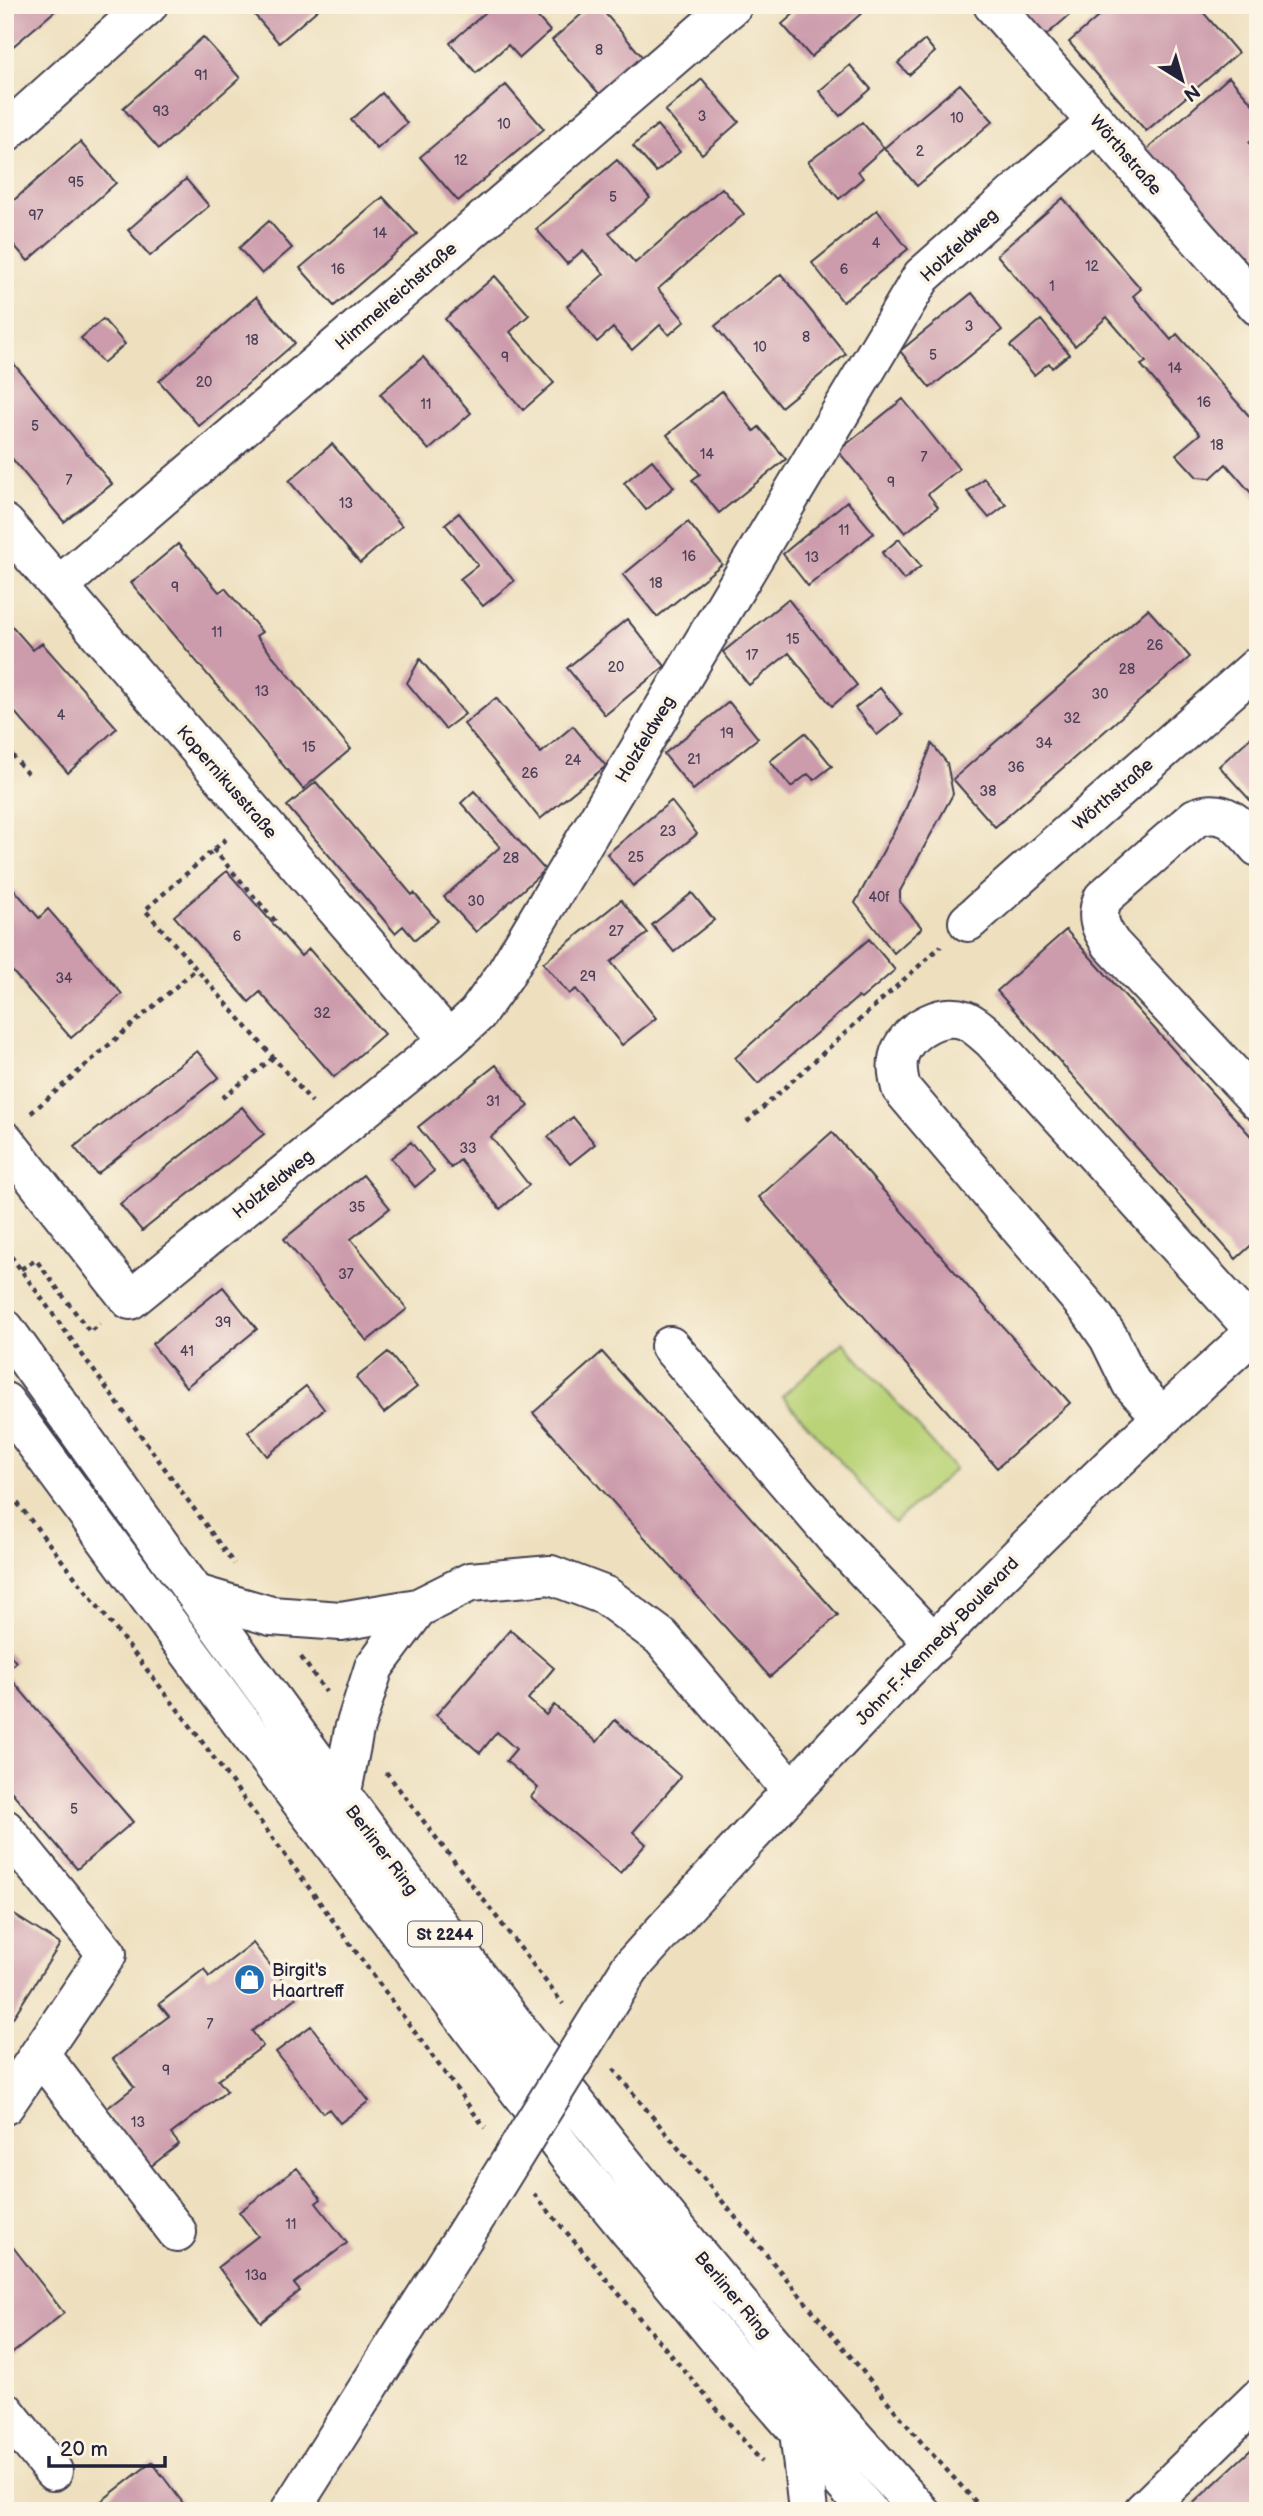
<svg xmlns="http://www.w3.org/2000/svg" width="1263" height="2516" viewBox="0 0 1263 2516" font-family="'Balsamiq Sans',sans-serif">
  <rect width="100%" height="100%" fill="#fcf5e5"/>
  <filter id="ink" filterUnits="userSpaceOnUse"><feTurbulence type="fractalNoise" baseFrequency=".0143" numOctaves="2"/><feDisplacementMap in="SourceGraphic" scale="14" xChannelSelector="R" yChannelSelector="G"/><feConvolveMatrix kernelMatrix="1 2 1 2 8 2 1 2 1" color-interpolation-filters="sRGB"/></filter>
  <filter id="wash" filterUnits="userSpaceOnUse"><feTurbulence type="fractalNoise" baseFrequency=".00686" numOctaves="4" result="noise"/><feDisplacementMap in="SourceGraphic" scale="28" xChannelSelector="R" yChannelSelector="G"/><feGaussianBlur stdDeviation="1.57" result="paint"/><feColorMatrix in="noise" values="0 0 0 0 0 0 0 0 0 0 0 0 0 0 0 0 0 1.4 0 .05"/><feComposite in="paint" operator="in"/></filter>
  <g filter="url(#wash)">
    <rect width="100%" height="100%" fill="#eee0bf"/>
    <path fill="#bad378" stroke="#6e7a5a" stroke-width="2" d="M843,1342L955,1469L894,1523L782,1396Z"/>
    <g id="blocks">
      <path fill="#cc9bac" d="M5,5H62L5,53Z
        M246,5H323L279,43Z
        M494,5H527L550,31L520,58L508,45L476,73L450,43Z
        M592,5H598L645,60L602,97L552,40Z
        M804,5H871L811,57L782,24Z
        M1015,5H1081L1043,38Z
        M1112,5H1197L1238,53L1146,131L1069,42Z
        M203,37L240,78L159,149L123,108Z
        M925,40L935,52L909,75L898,63Z
        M850,65L871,89L840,116L819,91Z
        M1229,77L1258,110V135L1249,142L1258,153V281L1144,152Z
        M702,79L739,122L702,154L665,111Z
        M960,84L993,121L917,186L884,148L858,171L863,178L839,199L808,162L862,122L884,148Z
        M506,85L544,129L458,201L420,157Z
        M382,93L407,123L377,149L351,120Z
        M657,125L680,152L656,172L633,146Z
        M80,142L116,183L28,261L5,235V208Z
        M617,160L650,198L609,233L635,263L722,188L744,214L658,289L685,321L669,335L660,325L632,350L613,328L597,342L567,306L604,274L583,250L567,264L536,229Z
        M186,179L209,206L150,256L128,230Z
        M383,197L417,234L334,306L300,268Z
        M1063,198L1141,289L1133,296L1171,340L1177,334L1258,426V501L1226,464L1211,478L1197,477L1176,454L1200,434L1141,365L1146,362L1107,317L1075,346L997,255Z
        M877,210L908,249L843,302L812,263Z
        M269,221L292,248L262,274L239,248Z
        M781,274L846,354L781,407L715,326Z
        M495,276L529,315L510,332L554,383L523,410L445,319Z
        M972,293L1002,330L930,388L900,351Z
        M256,297L295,343L199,426L159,381Z
        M103,319L125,344L103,363L81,338Z
        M1041,320L1069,354L1052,368L1049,363L1034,375L1010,346Z
        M5,353L112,484L64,522L5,450Z
        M423,357L471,413L429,450L380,394Z
        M722,391L754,431L759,427L786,459L719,513L692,480L700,474L667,435Z
        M903,399L959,469L928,494L938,507L905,533L838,451Z
        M332,444L402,526L360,563L289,481Z
        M652,460L674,487L646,510L624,483Z
        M984,478L1006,505L989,518L967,492Z
        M847,501L874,533L808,586L783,554Z
        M459,513L514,581L483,606L460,579L478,565L445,524Z
        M688,522L722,564L657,617L623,575Z
        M899,539L921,566L904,580L882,553Z
        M178,544L219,592L225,588L262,632L256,636L351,749L303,789L131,583Z
        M788,599L857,685L832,706L789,653L749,685L723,652Z
        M1148,609L1190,657L995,827L953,779Z
        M5,618L33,650L42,643L117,728L68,773L5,701Z
        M627,619L665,666L605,715L567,668Z
        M420,659L465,714L445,729L407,683Z
        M880,688L902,715L877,735L855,708Z
        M496,698L541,753L573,726L606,766L540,819L464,724Z
        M729,702L758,738L693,790L664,754Z
        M1258,731V809L1219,766Z
        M805,733L832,766L814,780L808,774L791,787L770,761Z
        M932,744L947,763L953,794L900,891V902L922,928L894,953L855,903L904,813Z
        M316,782L412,895L414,893L438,921L415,940L403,926L395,933L287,806Z
        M474,791L545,870L476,932L444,897L500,847L461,803Z
        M671,801L697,834L633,886L607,854Z
        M227,871L301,956L309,949L384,1034L334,1077L260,992L249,1002L174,916Z
        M5,879L39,918L48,909L122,994L71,1038L5,963Z
        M692,893L714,920L674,952L652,925Z
        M621,900L648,933L611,962L656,1018L622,1045L576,989L569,994L543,963Z
        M1066,930L1258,1144V1239L1236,1259L997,991Z
        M869,939L895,970L861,999L858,997L758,1084L735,1058Z
        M197,1051L219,1077L97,1174L74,1147Z
        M496,1065L529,1106L491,1137L529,1185L500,1209L460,1160L451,1168L418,1127Z
        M242,1107L264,1134L142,1231L120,1204Z
        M573,1117L595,1144L570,1164L548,1137Z
        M832,1132L1070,1403L997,1468L759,1197Z
        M411,1142L434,1171L415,1187L391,1158Z
        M363,1175L390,1208L351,1239L407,1309L367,1341L284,1239Z
        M223,1287L257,1329L186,1387L152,1344Z
        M388,1352L417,1387L384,1413L356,1378Z
        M602,1352L838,1615L770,1677L533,1413Z
        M306,1386L324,1409L267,1456L248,1432Z
        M510,1630L554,1668L528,1699L546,1715L554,1705L597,1742L615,1720L681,1777L633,1832L646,1844L620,1873L531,1797L538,1788L506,1761L516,1749L497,1732L480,1753L436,1715Z
        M5,1649L16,1662L5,1672Z
        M5,1672L133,1822L77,1869L5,1784Z
        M5,1909L60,1944L5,2030Z
        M253,1943L296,1998L252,2031L263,2046L218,2080L227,2091L171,2134L179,2144L150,2167L105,2110L134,2087L113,2059L169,2016L159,2004L204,1969L209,1977Z
        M311,2026L369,2101L340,2123L329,2109L323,2113L276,2052Z
        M297,2168L321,2199L316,2203L347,2243L294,2284L300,2291L261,2322L218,2267L258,2236L239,2212Z
        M13,2247L64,2313L5,2359V2253Z
        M1258,2443V2511H1185Z
        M152,2462L189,2511H99L95,2506Z"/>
    </g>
  </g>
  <g filter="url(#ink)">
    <use href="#blocks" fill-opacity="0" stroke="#413e4f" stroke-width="2"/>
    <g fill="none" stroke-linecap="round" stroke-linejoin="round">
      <defs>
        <path id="minor" d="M993,5L1258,306
          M5,133L148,5
          M5,524L449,1040
          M59,586L733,5
          M1258,847C1239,825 1225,806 1195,818L1103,898C1095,917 1100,928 1111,944L1258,1101
          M968,922L1258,666
          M5,1141L130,1300L449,1040L477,1014L504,976L922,276L1096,122
          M670,1346L843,1547L934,1643
          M1162,1417L1131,1383L1109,1338L1091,1312L901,1088C898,1076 895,1062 901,1050C912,1028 941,1012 965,1020C975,1024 984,1033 992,1040L1255,1331
          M196,1594L271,1616L341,1621L418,1608L470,1582L551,1575L606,1596L661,1637L792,1791
          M341,1797L354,1730L374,1667L418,1608
          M5,1829L107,1954L5,2105
          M630,1968C829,1746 1036,1529 1258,1329
          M40,2054L177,2232
          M5,2411L53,2471
          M799,2431L808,2511
          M290,2511L463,2238
          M1143,2511L1258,2399"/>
        <path id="major" d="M5,1329C296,1734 583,2143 920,2511
          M5,1402L240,1721L569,2157L719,2340L868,2511"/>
      </defs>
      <use href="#minor" stroke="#413e4f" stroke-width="42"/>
      <use href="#major" stroke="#413e4f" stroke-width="42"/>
      <path stroke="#413e4f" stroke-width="4.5" stroke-dasharray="5 5" stroke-linecap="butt" d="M5,612L8,615
        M5,747L30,776
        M226,839L145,910L312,1102
        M213,849L277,923
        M222,1098L273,1058
        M31,1113L196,969
        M747,1122L941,946
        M5,1248L234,1564
        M21,1269L36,1260L90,1332L100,1324
        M5,1487L189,1724L485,2128
        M301,1657L326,1692
        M386,1772L563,2004
        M613,2069L922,2443L984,2511
        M534,2194L762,2462"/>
      <use href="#minor" stroke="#fff" stroke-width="38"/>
      <use href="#major" stroke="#fff" stroke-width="38"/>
      <defs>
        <path id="minor-bridge" d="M463,2238L630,1968"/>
      </defs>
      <use href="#minor-bridge" stroke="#413e4f" stroke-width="42" stroke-linecap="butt"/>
      <use href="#minor-bridge" stroke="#fff" stroke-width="38"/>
    </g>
  </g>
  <defs>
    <symbol id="shop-disc" viewBox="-11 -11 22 22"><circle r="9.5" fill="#1f6fb2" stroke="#fcf5e5"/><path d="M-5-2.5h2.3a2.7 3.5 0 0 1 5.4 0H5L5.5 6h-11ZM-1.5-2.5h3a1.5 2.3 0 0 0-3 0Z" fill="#fff"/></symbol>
  </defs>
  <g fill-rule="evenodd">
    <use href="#shop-disc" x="232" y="1962" width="35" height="35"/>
  </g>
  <g text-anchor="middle" stroke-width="7" stroke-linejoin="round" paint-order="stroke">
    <g font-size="14" fill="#4c4057">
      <text x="599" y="55">8</text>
      <text x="201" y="80">91</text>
      <text x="161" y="116">93</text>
      <text x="702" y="121">3</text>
      <text x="957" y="123">10</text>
      <text x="504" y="129">10</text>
      <text x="920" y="156">2</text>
      <text x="461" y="165">12</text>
      <text x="76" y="187">95</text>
      <text x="613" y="202">5</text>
      <text x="36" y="220">97</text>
      <text x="380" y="238">14</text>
      <text x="876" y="248">4</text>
      <text x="1092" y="271">12</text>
      <text x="338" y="274">16</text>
      <text x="844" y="274">6</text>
      <text x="1052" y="291">1</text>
      <text x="969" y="331">3</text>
      <text x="806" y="342">8</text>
      <text x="252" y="345">18</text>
      <text x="760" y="352">10</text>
      <text x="933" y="360">5</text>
      <text x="505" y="362">9</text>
      <text x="1175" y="373">14</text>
      <text x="204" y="387">20</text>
      <text x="1204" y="407">16</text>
      <text x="426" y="409">11</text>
      <text x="35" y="431">5</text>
      <text x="1217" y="450">18</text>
      <text x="707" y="459">14</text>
      <text x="924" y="462">7</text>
      <text x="69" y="485">7</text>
      <text x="891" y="487">9</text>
      <text x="346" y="508">13</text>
      <text x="844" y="535">11</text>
      <text x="689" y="561">16</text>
      <text x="812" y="562">13</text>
      <text x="656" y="588">18</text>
      <text x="175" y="592">9</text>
      <text x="217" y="637">11</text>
      <text x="793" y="644">15</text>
      <text x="1155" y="650">26</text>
      <text x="752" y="660">17</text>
      <text x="616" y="672">20</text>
      <text x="1127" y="674">28</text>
      <text x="262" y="696">13</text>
      <text x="1100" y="699">30</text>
      <text x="61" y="720">4</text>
      <text x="1072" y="723">32</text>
      <text x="727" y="738">19</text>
      <text x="1044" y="748">34</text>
      <text x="309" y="752">15</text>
      <text x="694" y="764">21</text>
      <text x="573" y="765">24</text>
      <text x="1016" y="772">36</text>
      <text x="530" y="778">26</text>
      <text x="988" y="796">38</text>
      <text x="668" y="836">23</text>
      <text x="636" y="862">25</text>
      <text x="511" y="863">28</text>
      <text x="879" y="902">40f</text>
      <text x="476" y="906">30</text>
      <text x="616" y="936">27</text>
      <text x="237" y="941">6</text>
      <text x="588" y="981">29</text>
      <text x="64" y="983">34</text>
      <text x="322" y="1018">32</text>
      <text x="493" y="1106">31</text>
      <text x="468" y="1153">33</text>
      <text x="357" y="1212">35</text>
      <text x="346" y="1279">37</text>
      <text x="223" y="1327">39</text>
      <text x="187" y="1356">41</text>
      <text x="74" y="1814">5</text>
      <text x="210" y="2029">7</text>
      <text x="166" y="2075">9</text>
      <text x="138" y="2127">13</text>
      <text x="291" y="2229">11</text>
      <text x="256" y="2280">13a</text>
    </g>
    <rect fill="#fcf5e5" stroke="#63616e" stroke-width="2" x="408" y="1921.5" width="74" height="25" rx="5"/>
    <g font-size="16" font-weight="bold" fill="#22223b">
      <text x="445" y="1940">St 2244</text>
    </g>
    <g font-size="18" fill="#22223b" stroke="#fcf5e5">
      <text transform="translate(1126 155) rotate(49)" y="6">Wörthstraße</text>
      <text transform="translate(959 245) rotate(-43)" y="6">Holzfeldweg</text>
      <text transform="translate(396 296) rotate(-41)" y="6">Himmelreichstraße</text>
      <text transform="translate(645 739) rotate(-59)" y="6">Holzfeldweg</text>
      <text transform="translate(227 782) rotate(49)" y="6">Kopernikusstraße</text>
      <text transform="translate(1113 794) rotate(-41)" y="6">Wörthstraße</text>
      <text transform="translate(273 1184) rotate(-39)" y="6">Holzfeldweg</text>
      <text transform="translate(937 1641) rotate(-46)" y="6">John-F.-Kennedy-Boulevard</text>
      <text transform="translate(382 1850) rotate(53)" y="6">Berliner Ring</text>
      <text transform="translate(733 2295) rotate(50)" y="6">Berliner Ring</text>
    </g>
    <g font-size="18" fill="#22223b" stroke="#fcf5e5" text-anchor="start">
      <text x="272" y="1976">Birgit's<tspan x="272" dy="21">Haartreff</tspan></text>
    </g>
  </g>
  <rect width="1263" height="2516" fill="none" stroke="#fcf5e5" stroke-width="28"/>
  <g transform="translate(1182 80) rotate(143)" stroke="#fcf5e5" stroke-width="5" paint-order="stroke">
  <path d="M0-5L12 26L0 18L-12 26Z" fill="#22223b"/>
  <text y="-10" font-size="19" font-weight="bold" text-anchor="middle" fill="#22223b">N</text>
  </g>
  <path d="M49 2456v10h116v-10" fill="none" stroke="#22223b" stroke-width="3.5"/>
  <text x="60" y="2456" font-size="21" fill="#22223b" stroke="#fcf5e5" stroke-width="5" paint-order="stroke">20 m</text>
</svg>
